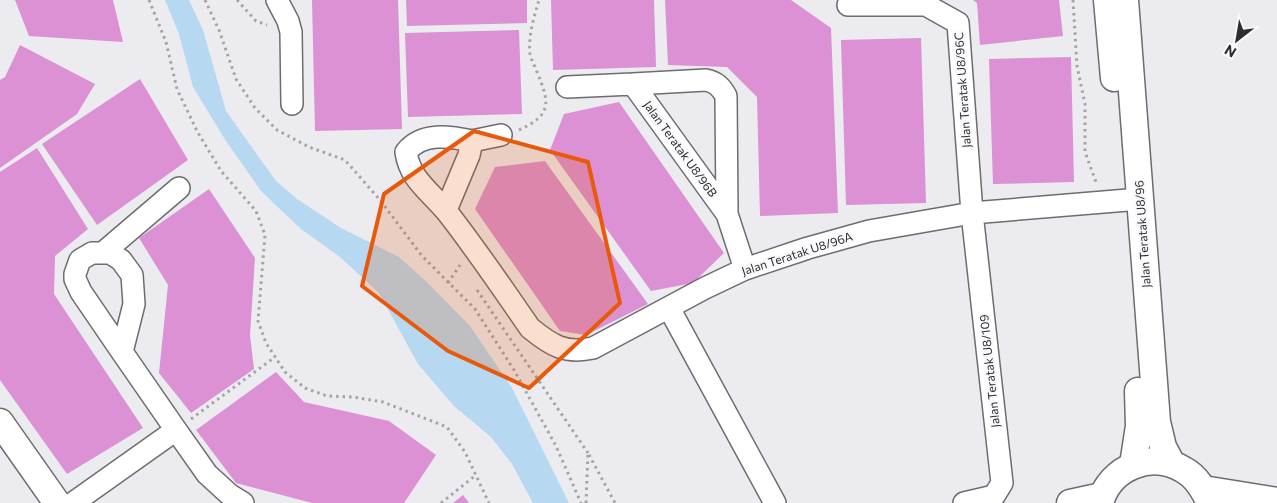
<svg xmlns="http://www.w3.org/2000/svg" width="1277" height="503" viewBox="0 0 1277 503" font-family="Commissioner,sans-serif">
  <rect width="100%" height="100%" fill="#ecebef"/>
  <path fill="#b6d8f1" d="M165,0H189L203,30L226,111L276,181L297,199L341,228L399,257L429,284L470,326L512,388L569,503H533L512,464L491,437L454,406L418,364L379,293L340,257L301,229L261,191L226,141L193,87L179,34Z"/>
  <path fill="#db91d4" d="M15,0H113L123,42L29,36Z
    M312,0H398L402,129L315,131Z
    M406,0H527V23L407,26Z
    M551,0H654L656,67L553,70Z
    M665,0H791L831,28L838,213L760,216L757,97L727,67L668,65Z
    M973,0H1059L1063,36L980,45L977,3Z
    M519,30L522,114L408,117L405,33Z
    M921,38L926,203L846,205L841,40Z
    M20,45L95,84L77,114L0,168V80L5,77Z
    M1071,57L1074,182L993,184L989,59Z
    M140,79L188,160L97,225L42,144Z
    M619,102L724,253L693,283L651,291L550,150L564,114Z
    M37,148L88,229L55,256L54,294L143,428L67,474L0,380V172Z
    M545,161L648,304L586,335L560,331L475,209L495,167Z
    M209,189L255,258L250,335L254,369L191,413L159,373L168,285L139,238Z
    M276,372L304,402L389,421L436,455L404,503H312L236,483L196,430Z
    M463,495L469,503H453Z"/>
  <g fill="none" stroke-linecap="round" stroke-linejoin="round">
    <defs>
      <path id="minor" d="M277,0L288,21L291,32L292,104
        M848,5H926L958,23L972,213L1002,483L994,496L964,503
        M567,87L633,84
        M472,141L501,135
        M446,210L469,155L472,141C449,136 422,132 406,152C410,180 430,191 447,212C476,249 503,289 530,328C552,346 565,354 593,348L705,288L745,269L808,248L869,231L972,213L1140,199
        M727,214L726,96C721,87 716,82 706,80L633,84L727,214L745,269
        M104,252L179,188
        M669,308L775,503
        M122,352L134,304L132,275L121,260L110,253H92L80,260L75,274V279L81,292L122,352L176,430L207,474L230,495L243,503
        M73,503L176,430"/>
      <path id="tertiary" d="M1107,0L1114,78
        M1125,0L1157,422L1163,447L1172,464
        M0,422L57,503
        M1133,465L1139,426L1138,391
        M1203,489L1277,501
        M1070,503L1102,496
        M1100,503C1110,467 1152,450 1184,470C1197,477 1204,490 1210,503"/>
    </defs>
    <use href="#minor" stroke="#6d6c70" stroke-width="24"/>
    <use href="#tertiary" stroke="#6d6c70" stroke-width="29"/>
    <path stroke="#a4a3a7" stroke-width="3" stroke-dasharray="2.5 4" stroke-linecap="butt" d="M149,0L166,42L177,89L197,131L221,171L256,211L265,235L258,321L266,343L285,372L305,388L327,396L353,397L383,402L447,427L465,452L489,503
      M205,0L219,30L236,79L255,108L277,130L309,147L345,160L380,200L422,256L475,309L514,370L556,446L581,503
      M237,0L256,21L267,25
      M1073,0L1077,66L1085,104V152L1096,182
      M519,130C552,115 550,103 537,72C535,66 531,60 530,54C528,36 534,17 539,0
      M448,283L460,265
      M477,290L588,453
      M191,419L275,357
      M441,503L476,475
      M586,503L588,453L615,503"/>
    <use href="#minor" stroke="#fff" stroke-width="21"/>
    <use href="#tertiary" stroke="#fff" stroke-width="26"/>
  </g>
  <path fill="#e8590c" fill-opacity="0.2" stroke="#e8590c" stroke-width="4" stroke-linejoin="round" d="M474,131L588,162L620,303L529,388L448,351L362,286L384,194Z"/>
  <g text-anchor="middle" stroke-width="5" stroke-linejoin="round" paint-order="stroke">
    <g font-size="12" fill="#2d2c2e" stroke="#faf9fc">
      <text transform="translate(963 90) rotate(-94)" y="4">Jalan Teratak U8/96C</text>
      <text transform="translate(680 149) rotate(54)" y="4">Jalan Teratak U8/96B</text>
      <text transform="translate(1143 234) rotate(-94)" y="4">Jalan Teratak U8/96</text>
      <text transform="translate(797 254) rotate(-18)" y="4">Jalan Teratak U8/96A</text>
      <text transform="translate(990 371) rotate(-96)" y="4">Jalan Teratak U8/109</text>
    </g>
  </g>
  <g transform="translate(1237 40) rotate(211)" stroke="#faf9fc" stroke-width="4" paint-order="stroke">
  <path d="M0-4L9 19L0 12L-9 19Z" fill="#2d2c2e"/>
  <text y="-8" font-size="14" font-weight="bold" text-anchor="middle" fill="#2d2c2e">N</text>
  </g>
</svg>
